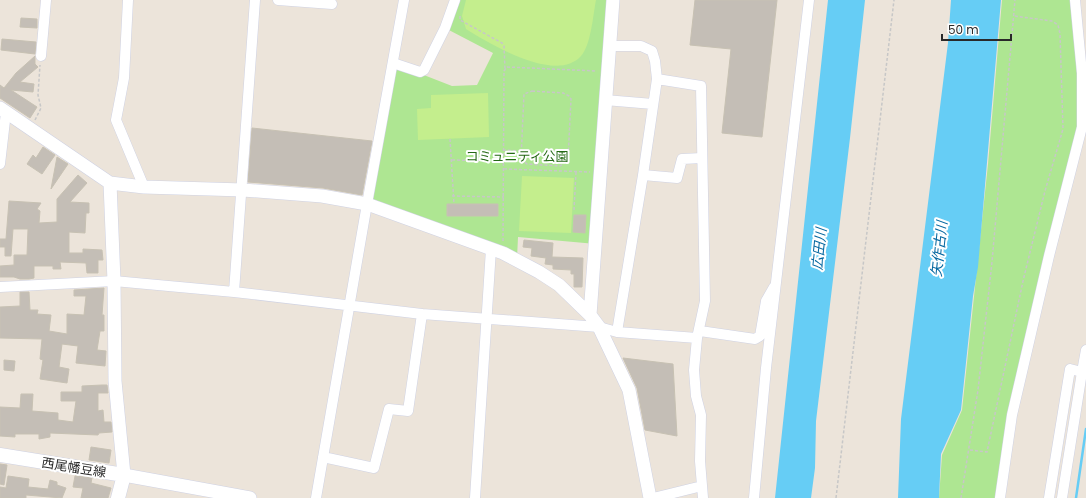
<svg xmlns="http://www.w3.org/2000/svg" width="1086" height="498" viewBox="0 0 1086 498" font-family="Poppins,'Noto Sans JP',sans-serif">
  <rect width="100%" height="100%" fill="#ece4da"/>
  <path fill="#aee692" d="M455,0H613L596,244L518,237L517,259L367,204L393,63L452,86L477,85L493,53L445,28Z
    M1002,0H1074L1079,127L996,498H939L942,455L962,410L988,164Z"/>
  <path fill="#c4ee8d" d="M466,0H596C593,15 591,45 581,56C556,84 490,44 466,29L462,16Z
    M488,93L489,137L418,140L417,109L431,108V95Z
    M522,176L574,178L571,233L519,231Z"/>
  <path fill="#66cdf5" d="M828,0H865L850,138L816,421L815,468L811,498H775Z
    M951,0H1001L978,267L973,296L961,410L941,454L939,498H898L901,419L948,43Z"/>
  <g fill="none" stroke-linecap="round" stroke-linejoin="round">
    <path stroke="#66cdf5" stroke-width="2.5" d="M1076,498L1086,429"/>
  </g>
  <path fill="#c4beb6" stroke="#c7c1b3" d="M695,0H777L762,137L722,133L731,49L690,45Z
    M21,18L37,19V28L20,27Z
    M2,39L36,42L35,54L1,50Z
    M35,56V64L38,67L20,82L34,84L33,92L11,90L37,107L30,118L0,98V85L4,88L16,73Z
    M252,128L372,141L362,195L323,188L248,182Z
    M43,147L55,155L42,174L27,164L33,155L36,158Z
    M57,157L68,164L51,189Z
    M78,175L87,183L70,202L89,203V213H86L85,233L69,232V253H83V249L102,250L103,260H98V273H87L86,263L60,262L61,269H53V266H34V278L29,279H20L14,277H0V266L14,265V255H27L28,229H13L11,256H5V247H0V239H6L9,201L41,203L37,209L40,211L39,223L57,222V199Z
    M447,204H498V216H447Z
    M574,215H586L585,233L573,232Z
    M524,240L553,243L552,257L583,258L582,287H574V274H571V270L553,269V265L545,264L546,258L531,256L532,248L523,247Z
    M104,288L102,315H104V331H100L97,350L106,351L105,366L76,363L78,346L62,344L59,367L69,369L67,383L40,379L43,360L40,359L42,339L0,338V307L20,306V292H29L30,310H38L37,314L51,315L49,331L67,334V314L84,315L86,296H74V290Z
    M623,358L673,364L677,436L645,430L637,388Z
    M4,360L15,361L14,371L4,370Z
    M102,385H107L108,393H98V411L103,410L104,422H111L112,432L99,433L98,435L50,433V437L39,439V434H15V437L0,436V407L20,408L21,394H33L32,411L58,413V420L73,422L76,401H61V392H82V386Z
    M91,447L111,450L109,463L89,460Z
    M0,464L7,465L4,485L0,484Z
    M8,476L29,479L28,487L48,489L50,480L57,482V485L66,488L62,498L26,495V498H0V487L6,488Z
    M75,476L92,478L91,483L111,488L108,498H81L83,488L73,487Z"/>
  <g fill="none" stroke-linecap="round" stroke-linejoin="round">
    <defs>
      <path id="minor" d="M128,0L124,78L116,120L144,187
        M278,0L332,4
        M41,56L46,0
        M393,63L420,72L424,70L445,28L455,0
        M605,100L653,104
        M0,164L6,112
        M643,175L677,178L682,159L702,158
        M0,287L114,281L234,292L422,314L599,327L617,332L697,338L705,301L701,86L657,79L655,61L652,51L641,46H609
        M234,292L255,0
        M700,331L755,339L760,336L766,301L774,287
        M617,332L643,175L657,79
        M697,338L694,370L696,396L701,415L700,461L703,498
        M323,457L374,468L389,409L408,411L422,314
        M316,498L367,204L404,0
        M475,498L491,249
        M653,498L702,486
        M754,498L766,368L809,0
        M1000,498L1012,415L1049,256L1082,127V73L1075,0
        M1049,498L1070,369L1082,372L1086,350
        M1062,498L1082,372L1086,373"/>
      <path id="tertiary" d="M0,108L110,183L144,187L243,190L322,196L367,204L503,253L539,272L559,285L590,315L599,327L629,390L650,498
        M110,183L114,281L115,381L124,475L250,498
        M590,315L613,0"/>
      <path id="secondary" d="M0,455L124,475L118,498"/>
    </defs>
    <use href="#minor" stroke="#cfd2e3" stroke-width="11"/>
    <use href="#tertiary" stroke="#cfd2e3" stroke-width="14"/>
    <use href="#secondary" stroke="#cfd2e3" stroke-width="15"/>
    <path stroke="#c7c7c7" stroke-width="1.5" stroke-dasharray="3 2" stroke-linecap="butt" d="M460,16V20L502,43L504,46L505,69
      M532,91L563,93L569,96L571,99L568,160L560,166L527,164L521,159L524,94Z
      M35,120L41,108L38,95L40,65
      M450,139L454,204
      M503,150L521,151
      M452,160L503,161
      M504,169L590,172
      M452,196L504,197
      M574,210L576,172
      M503,241L504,71L507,67L596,71
      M970,450L987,452L1023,281L1045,191L1063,129L1060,34L1058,25L1052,21L1014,16
      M836,498L894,0
      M961,498L978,390L992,262L1015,0"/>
    <use href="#minor" stroke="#fff" stroke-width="10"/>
    <use href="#tertiary" stroke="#fff" stroke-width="13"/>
    <use href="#secondary" stroke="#fff" stroke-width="14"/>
  </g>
  <g text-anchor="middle" stroke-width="4" stroke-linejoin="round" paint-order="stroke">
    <g font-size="13" fill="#256915" stroke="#fff">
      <text x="517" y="161">コミュニティ公園</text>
    </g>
    <g font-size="13" fill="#292929" stroke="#fff">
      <text transform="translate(74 467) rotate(9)" y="5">西尾幡豆線</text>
    </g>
    <g font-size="14" font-style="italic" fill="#0668a0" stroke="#fff">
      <text transform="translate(819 249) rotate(-84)" y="5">広田川</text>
      <text transform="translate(939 249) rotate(-84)" y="5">矢作古川</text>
    </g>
  </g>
  <path d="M942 34v6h69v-6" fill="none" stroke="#292929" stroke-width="2"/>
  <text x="948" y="34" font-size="12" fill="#292929" stroke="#ffffff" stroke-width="3" paint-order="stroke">50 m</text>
</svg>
